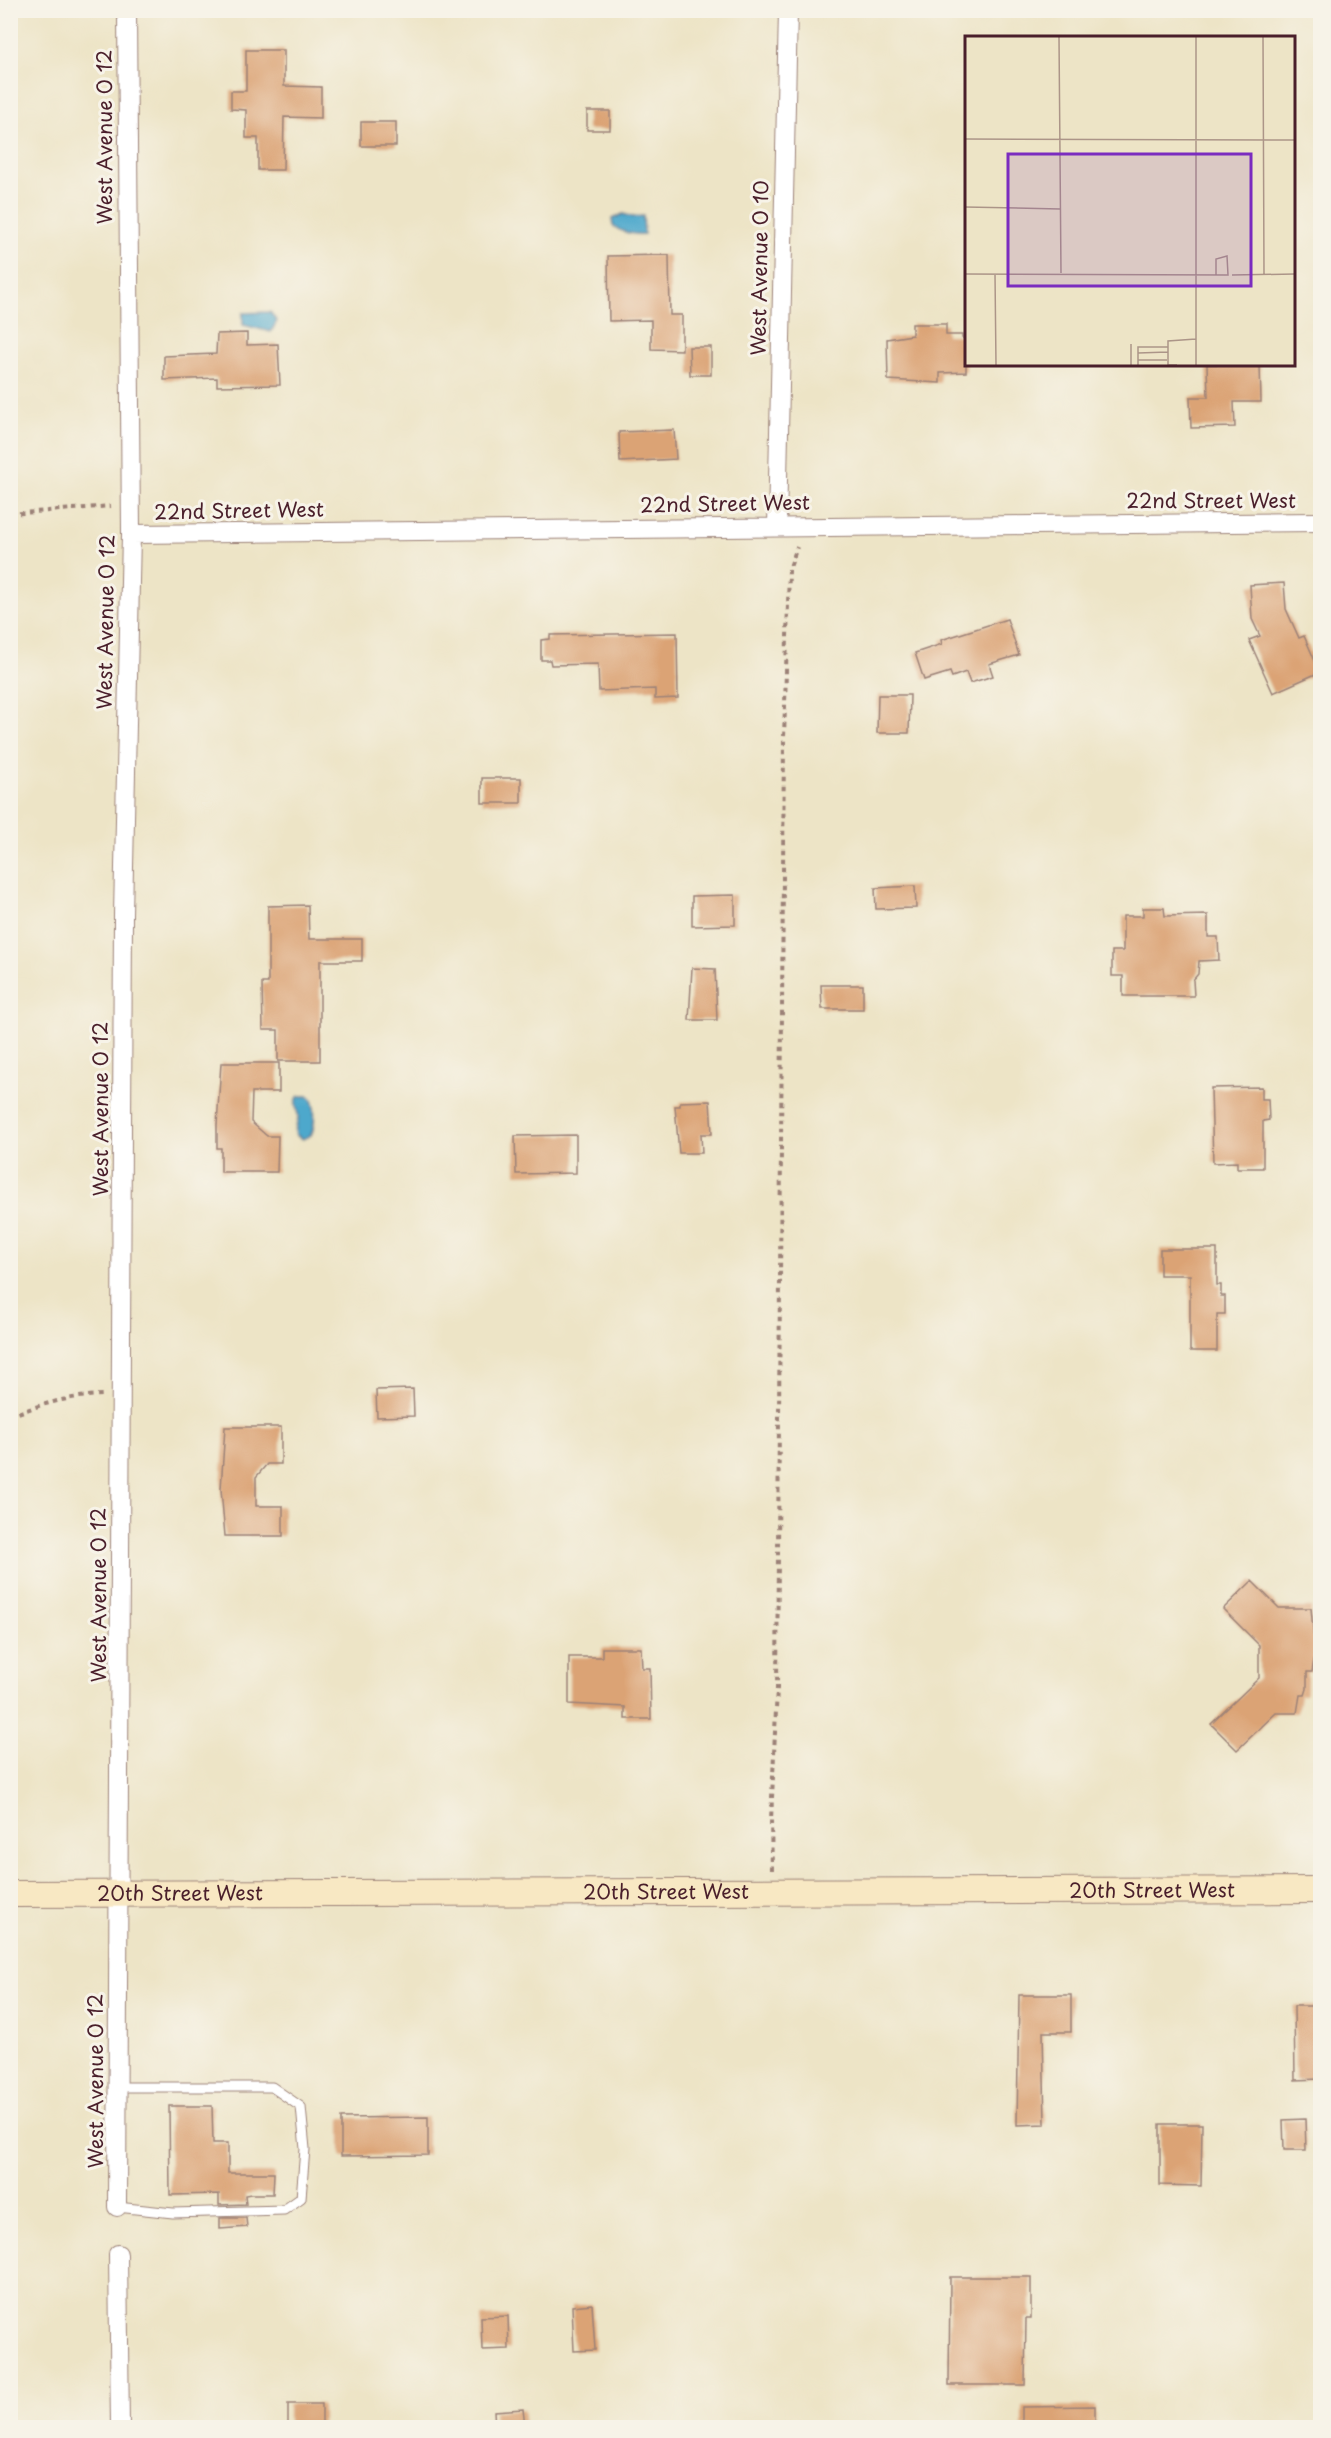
<svg xmlns="http://www.w3.org/2000/svg" width="1331" height="2438" viewBox="0 0 1331 2438" font-family="'Playpen Sans',sans-serif">
  <rect width="100%" height="100%" fill="#f7f3e8"/>
  <filter id="ink" filterUnits="userSpaceOnUse"><feTurbulence type="fractalNoise" baseFrequency=".0167" numOctaves="2"/><feDisplacementMap in="SourceGraphic" scale="12" xChannelSelector="R" yChannelSelector="G"/><feConvolveMatrix kernelMatrix="1 2 1 2 8 2 1 2 1" color-interpolation-filters="sRGB"/></filter>
  <filter id="wash" filterUnits="userSpaceOnUse"><feTurbulence type="fractalNoise" baseFrequency=".008" numOctaves="4" result="noise"/><feDisplacementMap in="SourceGraphic" scale="24" xChannelSelector="R" yChannelSelector="G"/><feGaussianBlur stdDeviation="1.35" result="paint"/><feColorMatrix in="noise" values="0 0 0 0 0 0 0 0 0 0 0 0 0 0 0 0 0 1.4 0 .05"/><feComposite in="paint" operator="in"/></filter>
  <g filter="url(#wash)">
    <rect width="100%" height="100%" fill="#ede4c6"/>
    <path fill="#4ea8cc" stroke="#4c647c" stroke-width="1.5" d="M623,214L633,217L643,216L644,234C632,235 623,233 613,226L612,219Z
      M270,312L277,321L271,332L243,325V313Z
      M299,1096H309C317,1104 315,1126 311,1135L303,1139L296,1135C293,1127 300,1122 298,1115C297,1107 293,1103 299,1096Z"/>
    <g id="blocks">
      <path fill="#dba374" d="M246,50H284V86L321,87V118L284,117L283,170H258V138H246V110L231,109V91H246Z
        M587,111H610V130H587Z
        M361,122H396V146H361Z
        M669,255L670,315H682V350L651,349V320L609,321L608,256Z
        M912,324H946V335H962V338H966V372L940,373V383L888,380L887,339L912,335Z
        M247,333V345L278,344L280,385L217,386V378L164,380V356L216,354L217,334Z
        M689,347H711V375H690Z
        M1207,364H1260L1261,402H1234L1235,427L1191,428L1190,397H1208Z
        M674,430L676,459L620,462L619,432Z
        M1284,583L1286,609L1299,638L1304,636L1320,672L1273,693L1249,640L1260,636L1252,619L1250,585Z
        M1007,619L1019,655L989,664L993,676L970,683L966,672L952,677L950,672L924,680L915,653L942,644L941,640Z
        M677,633L678,698L655,699V689L599,691L598,664L551,665L550,660H541V640L550,639V635Z
        M878,695H910L909,733H877Z
        M482,778H521V803H482Z
        M915,886L916,908L876,909L875,888Z
        M735,895V925L692,926V896Z
        M308,905L309,939H362V961H320V1061H278V1030H263L262,983H268V906Z
        M1143,908H1164L1165,916L1208,915V937H1218L1219,960L1199,961L1198,974L1193,980L1194,996H1123V976H1112V951H1123V916H1143Z
        M692,968L715,969L717,1020H689Z
        M821,985H863V1009H822Z
        M221,1063H279V1092H252L251,1122L267,1136H278L277,1172H221V1148H217V1125Z
        M1262,1087V1099H1268L1269,1120L1263,1121V1168H1237V1162L1213,1163L1211,1088Z
        M710,1101L712,1134H701L702,1153H679L675,1106H680V1102Z
        M576,1135V1173L516,1174L515,1136Z
        M1160,1249H1217V1285H1221V1296H1225V1314H1217V1351H1190V1275H1160Z
        M413,1389L414,1416L377,1417L376,1390Z
        M225,1427H281V1464H267L256,1477V1506H283V1536H225L221,1489Z
        M1252,1581L1279,1608H1311L1314,1640H1320V1660H1314L1312,1672H1307V1689L1305,1695H1300L1297,1713H1276L1237,1750L1211,1724L1259,1678V1645L1223,1609Z
        M602,1648H641L642,1668H650L651,1719H625V1707L569,1704V1657H602Z
        M1019,1995H1071V2032H1043L1045,2124L1017,2125Z
        M1294,2006H1320V2079L1295,2080Z
        M169,2106H212L213,2143H228V2173H274L273,2194H251L245,2195L246,2204L219,2205V2194L170,2195Z
        M428,2117V2155L341,2156V2118Z
        M1305,2119L1306,2150H1284L1283,2120Z
        M1160,2124H1202L1201,2186L1160,2185Z
        M220,2218H246L247,2227L220,2229Z
        M950,2277H1031V2318H1026L1025,2385H949Z
        M592,2304L595,2350L574,2351L572,2306Z
        M508,2316L509,2349L482,2350L481,2317Z
        M288,2404H322V2427H288Z
        M1095,2406V2427H1022V2407Z
        M523,2409L525,2427H495L494,2411Z"/>
    </g>
  </g>
  <g filter="url(#ink)">
    <use href="#blocks" fill-opacity="0" stroke="#9c8278" stroke-width="1.5"/>
    <g fill="none" stroke-linecap="round" stroke-linejoin="round">
      <defs>
        <path id="lane" d="M117,2207L173,2213L284,2210L301,2198L305,2149L301,2107L272,2087H119"/>
        <path id="street" d="M777,527L788,10
          M131,534L1320,522
          M117,2207L123,915L131,534L127,10
          M118,2254L120,2428"/>
        <g id="secondary">
          <path id="s1" d="M10,1894L1320,1890"/>
        </g>
      </defs>
      <use href="#lane" stroke="#9c8278" stroke-width="11"/>
      <use href="#street" stroke="#9c8278" stroke-width="20"/>
      <use href="#secondary" stroke="#9c8278" stroke-width="28"/>
      <path stroke="#9c8278" stroke-width="4" stroke-dasharray="4.5 4.5" stroke-linecap="butt" d="M10,514L111,506
        M10,1416C41,1404 70,1396 103,1395
        M772,1870L771,1820L777,1688L784,738L789,570L797,547"/>
      <use href="#lane" stroke="#fff" stroke-width="9"/>
      <use href="#street" stroke="#fff" stroke-width="18"/>
      <use href="#secondary" stroke="#f8e8c3" stroke-width="26"/>
    </g>
  </g>
  <g text-anchor="middle" stroke-width="6" stroke-linejoin="round" paint-order="stroke">
    <g font-size="20" fill="#4a1f2b" stroke="#f7f3e8">
      <text transform="translate(105 137) rotate(-90)" y="7">West Avenue O 12</text>
      <text transform="translate(760 268) rotate(-89)" y="7">West Avenue O 10</text>
      <text x="1211" y="508">22nd Street West</text>
      <text transform="translate(725 504) rotate(-1)" y="7">22nd Street West</text>
      <text transform="translate(239 511) rotate(-1)" y="7">22nd Street West</text>
      <text transform="translate(106 622) rotate(-89)" y="7">West Avenue O 12</text>
      <text transform="translate(101 1109) rotate(-90)" y="7">West Avenue O 12</text>
      <text transform="translate(99 1595) rotate(-90)" y="7">West Avenue O 12</text>
      <text dy="7" stroke="none"><textPath href="#s1" startOffset="1142">20th Street West</textPath></text>
      <text dy="7" stroke="none"><textPath href="#s1" startOffset="656">20th Street West</textPath></text>
      <text dy="7" stroke="none"><textPath href="#s1" startOffset="170">20th Street West</textPath></text>
      <text transform="translate(96 2081) rotate(-90)" y="7">West Avenue O 12</text>
    </g>
  </g>
  <g transform="translate(965 36)">
    <rect width="330" height="330" fill="#ede4c6"/>
    <path fill="none" stroke="#ac9588" stroke-width="1.5" d="M94,1L96,237M231,1V329M298,1L299,238M0,103L330,104M0,171L95,173M0,238L263,239L262,220L251,223V239M30,238L31,329M267,239L330,238M173,317L203,316M173,324H202M166,329V308M173,329V311H203M212,329H203V305L231,303"/>
    <path fill="#7b2cbf" fill-opacity="0.15" stroke="#7b2cbf" stroke-width="3" d="M43,118H286V250H43Z"/>
    <rect width="330" height="330" fill="none" stroke="#4a1f2b" stroke-width="3"/>
  </g>
  <rect width="1331" height="2438" fill="none" stroke="#f7f3e8" stroke-width="36"/>
</svg>
